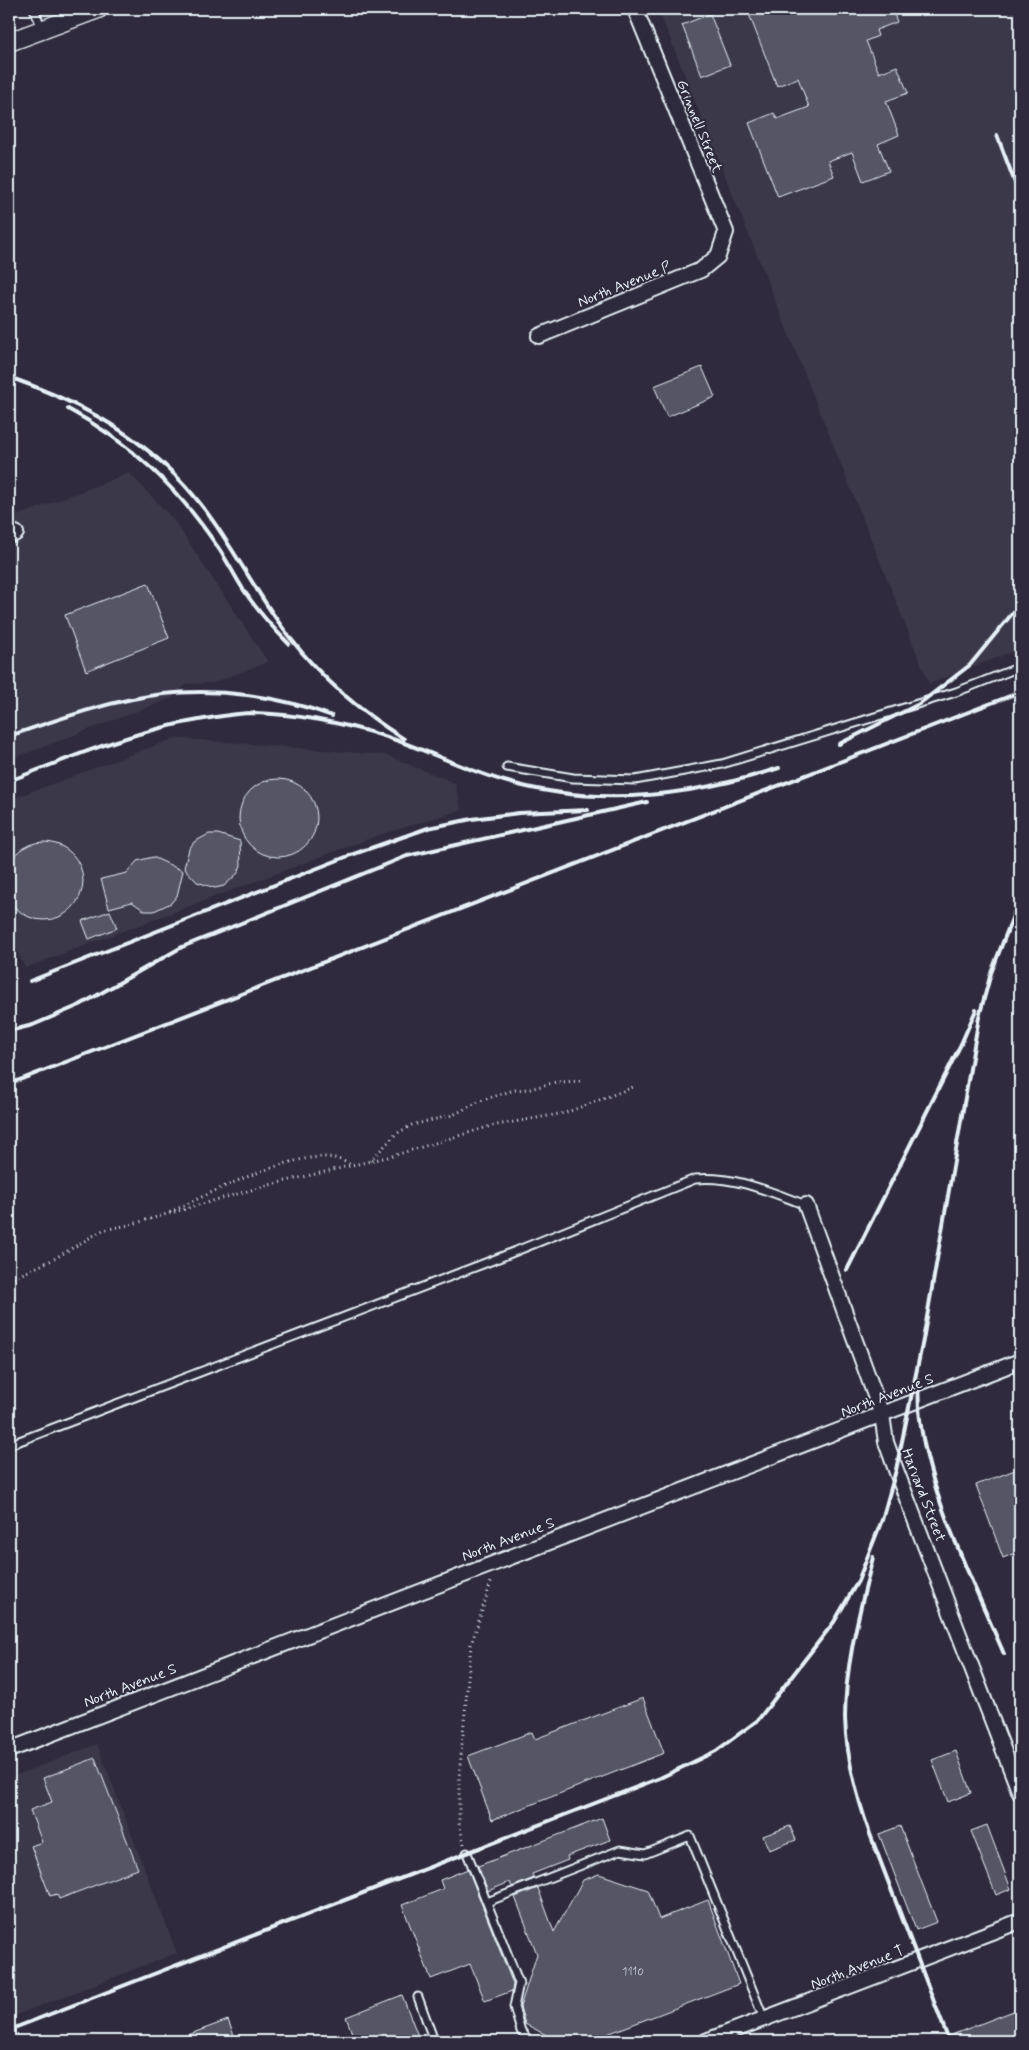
<svg xmlns="http://www.w3.org/2000/svg" width="1029" height="2050" viewBox="0 0 1029 2050" font-family="Mynerve,sans-serif">
  <rect width="100%" height="100%" fill="#2f2a3d"/>
  <filter id="ink" filterUnits="userSpaceOnUse"><feTurbulence type="fractalNoise" baseFrequency=".02" numOctaves="2"/><feDisplacementMap in="SourceGraphic" scale="10" xChannelSelector="R" yChannelSelector="G"/><feConvolveMatrix kernelMatrix="1 2 1 2 8 2 1 2 1" color-interpolation-filters="sRGB"/></filter>
  <g filter="url(#ink)">
    <path fill="#3b3749" d="M658,9H1020V649L929,684Z
      M129,473L174,520L268,662L213,683L187,684L172,698L9,760V519Z
      M175,738L386,755L455,783L462,810L379,835L25,968L9,934V800Z
      M97,1744L177,1953L9,2018V1778Z"/>
    <path fill="#575565" stroke="#e8f1f8" d="M747,9H892L897,22L876,30L878,36L866,41L879,73L897,66L908,93L886,101L899,135L878,144L889,171L863,181L852,152L828,161L834,176L778,197L749,123L774,113L777,119L809,107L798,78L777,86Z
      M710,14L730,65L702,76L682,25Z
      M702,367L715,397L667,417L654,386Z
      M148,583L169,638L86,671L65,615Z
      M239 818a39 39 0 1 1 78 0a39 39 0 1 1-78 0Z
      M209,834H218L240,841L241,865L238,873L224,886L215,888L197,882L184,868L189,849L194,842Z
      M5 881a39 39 0 1 1 78 0a39 39 0 1 1-78 0Z
      M153,857L183,871L177,896L171,903L154,911H145L132,902L109,908L101,879L127,873L137,861Z
      M110,911L117,928L89,939L82,921Z
      M1020,1468V1551L1003,1558L976,1485Z
      M643,1698L664,1753L492,1820L468,1756L532,1732L535,1739Z
      M956,1751L971,1793L948,1802L932,1760Z
      M95,1758L138,1869L59,1899L57,1894L50,1896L31,1846L42,1842L30,1810L52,1802L43,1778Z
      M602,1818L610,1840L567,1856L568,1860L532,1874L534,1878L512,1887L510,1882L488,1891L478,1866Z
      M987,1825L1011,1889L996,1895L971,1831Z
      M790,1826L796,1840L769,1850L763,1836Z
      M900,1826L937,1922L916,1930L879,1834Z
      M468,1869L513,1984L512,1991L485,2001L470,1964L431,1979L402,1905L443,1889L440,1880Z
      M599,1874L648,1890L659,1919L708,1900L739,1984L589,2041H558L525,2024L520,2007L537,1954L515,1897L538,1888L554,1932L583,1880Z
      M402,1995L420,2041H355L346,2017Z
      M1016,2010L1020,2021V2041H936Z
      M228,2020L236,2041H174V2040Z"/>
    <g fill="none" stroke-linecap="round" stroke-linejoin="round">
      <defs>
        <path id="service" d="M34,9L42,29
          M507,767L573,778L635,780L722,764L956,692L1020,667
          M9,1445L501,1257L695,1179C734,1175 770,1192 806,1205
          M467,1853L519,1983L514,2007L521,2031L529,2041
          M487,1902L620,1850L645,1854L690,1836L764,2019
          M418,1997L434,2041"/>
        <path id="minor" d="M539,336L701,270L718,256L726,232L635,9
          M9,536L16,533
          M806,1205L882,1415L886,1442L896,1470L1020,1793
          M9,1750L1020,1361
          M706,2041L1020,1921"/>
        <path id="tertiary" d="M9,42L98,9"/>
      </defs>
      <use href="#service" stroke="#e8f1f8" stroke-width="11"/>
      <use href="#minor" stroke="#e8f1f8" stroke-width="18"/>
      <use href="#tertiary" stroke="#e8f1f8" stroke-width="21"/>
      <path stroke="#e8f1f8" stroke-width="3" stroke-dasharray="1 4" stroke-linecap="butt" d="M370,1161L396,1134L412,1125L453,1115L480,1101L514,1090L530,1089L556,1082L582,1081
        M170,1212C209,1194 293,1150 334,1158C340,1159 347,1163 352,1165
        M9,1280L52,1260L103,1230L129,1225L265,1186L392,1156L491,1126L565,1113L636,1086
        M464,1844L459,1823V1778L471,1645L492,1579"/>
      <use href="#service" stroke="#2f2a3d" stroke-width="7"/>
      <use href="#minor" stroke="#2f2a3d" stroke-width="14"/>
      <use href="#tertiary" stroke="#2f2a3d" stroke-width="18"/>
      <path stroke="#e8f1f8" stroke-width="4" d="M997,135L1020,196
        M9,377C71,399 129,428 176,476C223,523 250,587 291,639C322,679 361,712 404,739
        M68,409C131,443 177,487 217,546C227,560 234,575 243,589C256,609 272,627 289,644
        M9,736C59,719 111,700 163,694C219,688 280,696 332,716
        M839,744L919,704L970,665L1020,604
        M9,781C72,757 132,731 199,720C217,717 236,713 254,713C298,714 342,723 384,736C425,749 463,769 504,781C596,808 689,797 779,768
        M30,981L351,855L428,828L472,819L519,813L588,810
        M9,1031L33,1025L80,1005L182,947L407,856L647,802
        M9,1084L1020,692
        M847,1270L961,1044L976,1010
        M919,1380C912,1464 971,1576 1004,1654
        M873,1557C860,1610 845,1664 845,1718C846,1758 857,1797 870,1834L949,2041
        M9,2030L660,1778L716,1751L758,1720L834,1622L858,1581L882,1520L896,1470L923,1340L979,1017L991,973L1020,898"/>
    </g>
  </g>
  <g text-anchor="middle" stroke-width="4" stroke-linejoin="round" paint-order="stroke">
    <g font-size="12" fill="#c4cad3">
      <text x="633" y="1975">1110</text>
    </g>
    <g font-size="15" fill="#e8f1f8" stroke="#2f2a3d">
      <text transform="translate(700 126) rotate(68)" y="5">Grinnell Street</text>
      <text transform="translate(624 284) rotate(-22)" y="5">North Avenue P</text>
      <text transform="translate(887 1395) rotate(-21)" y="5">North Avenue S</text>
      <text transform="translate(924 1495) rotate(69)" y="5">Harvard Street</text>
      <text transform="translate(508 1539) rotate(-21)" y="5">North Avenue S</text>
      <text transform="translate(130 1685) rotate(-21)" y="5">North Avenue S</text>
      <text transform="translate(857 1967) rotate(-21)" y="5">North Avenue T</text>
    </g>
  </g>
  <rect width="1029" height="2050" fill="none" stroke="#2f2a3d" stroke-width="30"/>
  <rect x="15" y="15" width="999" height="2020" fill="none" stroke="#e8f1f8" stroke-width="2" filter="url(#ink)"/>
</svg>
